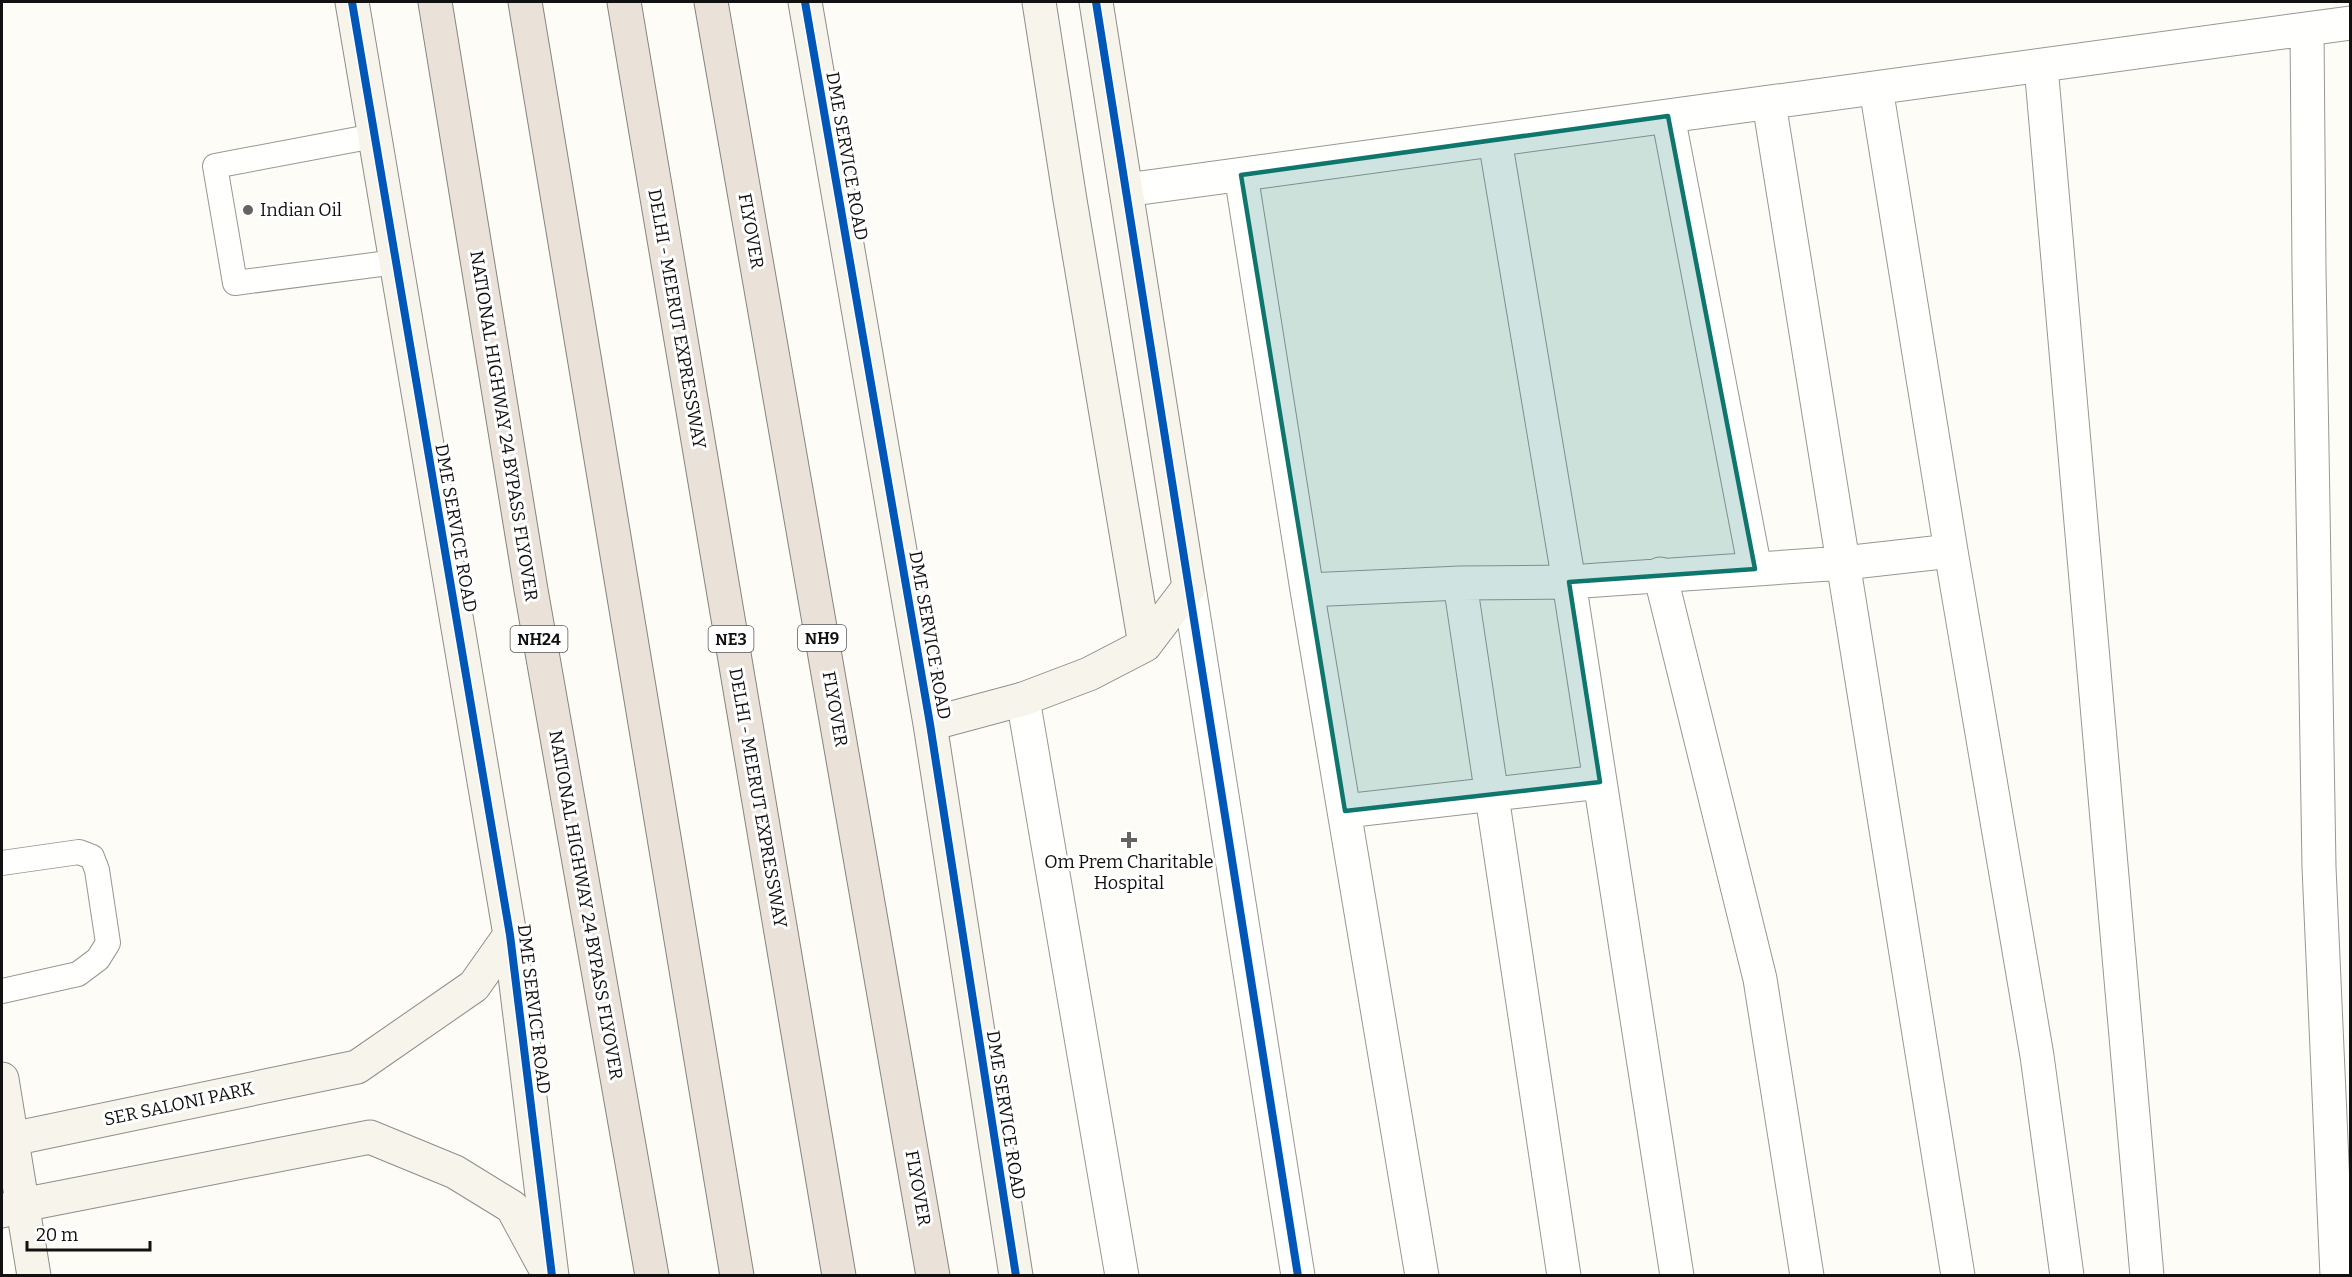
<svg xmlns="http://www.w3.org/2000/svg" width="2352" height="1277" viewBox="0 0 2352 1277" font-family="Bitter,serif">
  <rect width="100%" height="100%" fill="#fdfcf7"/>
  <g fill="none" stroke-linecap="round" stroke-linejoin="round">
    <defs>
      <path id="lane" d="M374,136L215,166L235,283L396,262
        M2,863L79,852L92,857L97,870L108,943L98,959L78,974L2,991"/>
      <path id="street" d="M2307,29L2309,269L2319,867L2337,1276
        M2041,66L2147,1276
        M1876,88L1951,551L2037,1056L2067,1276
        M1769,103L1958,1276
        M1668,116L1755,569
        M1495,140L1569,582L1677,1276
        M1241,175L1307,590L1422,1276
        M1126,190L2350,23
        M1660,574L1760,979L1807,1276
        M1460,583L1564,1276
        M1189,587L1298,1276
        M1307,590L1460,583L1569,582L1844,563L1951,551
        M1023,699L1122,1276
        M1345,811L1600,782"/>
      <path id="secondary" d="M352,2L510,935L552,1276
        M805,2L930,724L1016,1276
        M1039,2L1070,200L1145,645
        M930,724L1023,699L1089,674L1145,645L1189,587L1096,2
        M2,1079L34,1276
        M2,1141L357,1067L474,986L510,935
        M2,1211L22,1205L370,1137L455,1172L512,1207L544,1266"/>
      <path id="highway" d="M435,2L531,590L652,1276
        M525,2L737,1276
        M624,2L839,1276
        M711,2L933,1276"/>
    </defs>
    <use href="#lane" stroke="#979795" stroke-width="26"/>
    <use href="#street" stroke="#979795" stroke-width="35"/>
    <use href="#secondary" stroke="#8e8d8b" stroke-width="35"/>
    <use href="#highway" stroke="#858482" stroke-width="35"/>
    <use href="#lane" stroke="#fffffe" stroke-width="24"/>
    <use href="#street" stroke="#fffffe" stroke-width="33"/>
    <use href="#secondary" stroke="#f6f4eb" stroke-width="33"/>
    <use href="#highway" stroke="#eae1d8" stroke-width="33"/>
    <defs>
      <path id="cycleway" d="M352,2L510,935L552,1276
        M805,2L930,724L1016,1276
        M1096,2L1298,1276"/>
    </defs>
    <use href="#cycleway" stroke="#fff" stroke-width="11"/>
    <use href="#cycleway" stroke="#0057b8" stroke-width="8"/>
  </g>
  <path fill="#0f766e" fill-opacity="0.2" stroke="#0f766e" stroke-width="4.5" stroke-linejoin="round" d="M1668,116L1755,569L1569,582L1600,782L1345,811L1241,175Z"/>
  <g fill="#646362" stroke="#fff" stroke-width="2">
    <circle cx="248" cy="210" r="6"/>
    <path d="M1126 831h6v6h6v6h-6v6h-6v-6h-6v-6h6z"/>
  </g>
  <g text-anchor="middle" stroke-width="6" stroke-linejoin="round" paint-order="stroke">
    <g fill="#fff" stroke="#585858" stroke-width="1.5">
      <rect x="798" y="625" width="48" height="26" rx="4.5"/>
      <rect x="510.5" y="626" width="57" height="26" rx="4.5"/>
      <rect x="708.5" y="626" width="45" height="26" rx="4.5"/>
    </g>
    <g font-size="16" font-weight="bold" fill="#111">
      <text x="822" y="644">NH9</text>
      <text x="539" y="645">NH24</text>
      <text x="731" y="645">NE3</text>
    </g>
    <g font-size="18" fill="#111" stroke="#fff">
      <text transform="translate(847 156) rotate(80)" y="6">DME SERVICE ROAD</text>
      <text transform="translate(751 231) rotate(80)" y="6">FLYOVER</text>
      <text transform="translate(677 319) rotate(80)" y="6">DELHI - MEERUT EXPRESSWAY</text>
      <text transform="translate(504 426) rotate(81)" y="6">NATIONAL HIGHWAY 24 BYPASS FLYOVER</text>
      <text transform="translate(456 528) rotate(80)" y="6">DME SERVICE ROAD</text>
      <text transform="translate(930 635) rotate(80)" y="6">DME SERVICE ROAD</text>
      <text transform="translate(835 709) rotate(80)" y="6">FLYOVER</text>
      <text transform="translate(758 798) rotate(80)" y="6">DELHI - MEERUT EXPRESSWAY</text>
      <text transform="translate(586 905) rotate(80)" y="6">NATIONAL HIGHWAY 24 BYPASS FLYOVER</text>
      <text transform="translate(534 1009) rotate(83)" y="6">DME SERVICE ROAD</text>
      <text transform="translate(179 1104) rotate(-12)" y="6">SER SALONI PARK</text>
      <text transform="translate(1006 1115) rotate(81)" y="6">DME SERVICE ROAD</text>
      <text transform="translate(918 1188) rotate(80)" y="6">FLYOVER</text>
    </g>
    <g font-size="18" fill="#111" stroke="#fff" text-anchor="start">
      <text x="260" y="216">Indian Oil</text>
      <text x="1129" y="868" text-anchor="middle">Om Prem Charitable<tspan x="1129" dy="21">Hospital</tspan></text>
    </g>
  </g>
  <rect width="2352" height="1277" fill="none" stroke="#111111" stroke-width="6"/>
  <path d="M27 1241v9h123v-9" fill="none" stroke="#111111" stroke-width="3"/>
  <text x="36" y="1241" font-size="18" fill="#111111" stroke="#ffffff" stroke-width="4.5" paint-order="stroke">20 m</text>
</svg>
